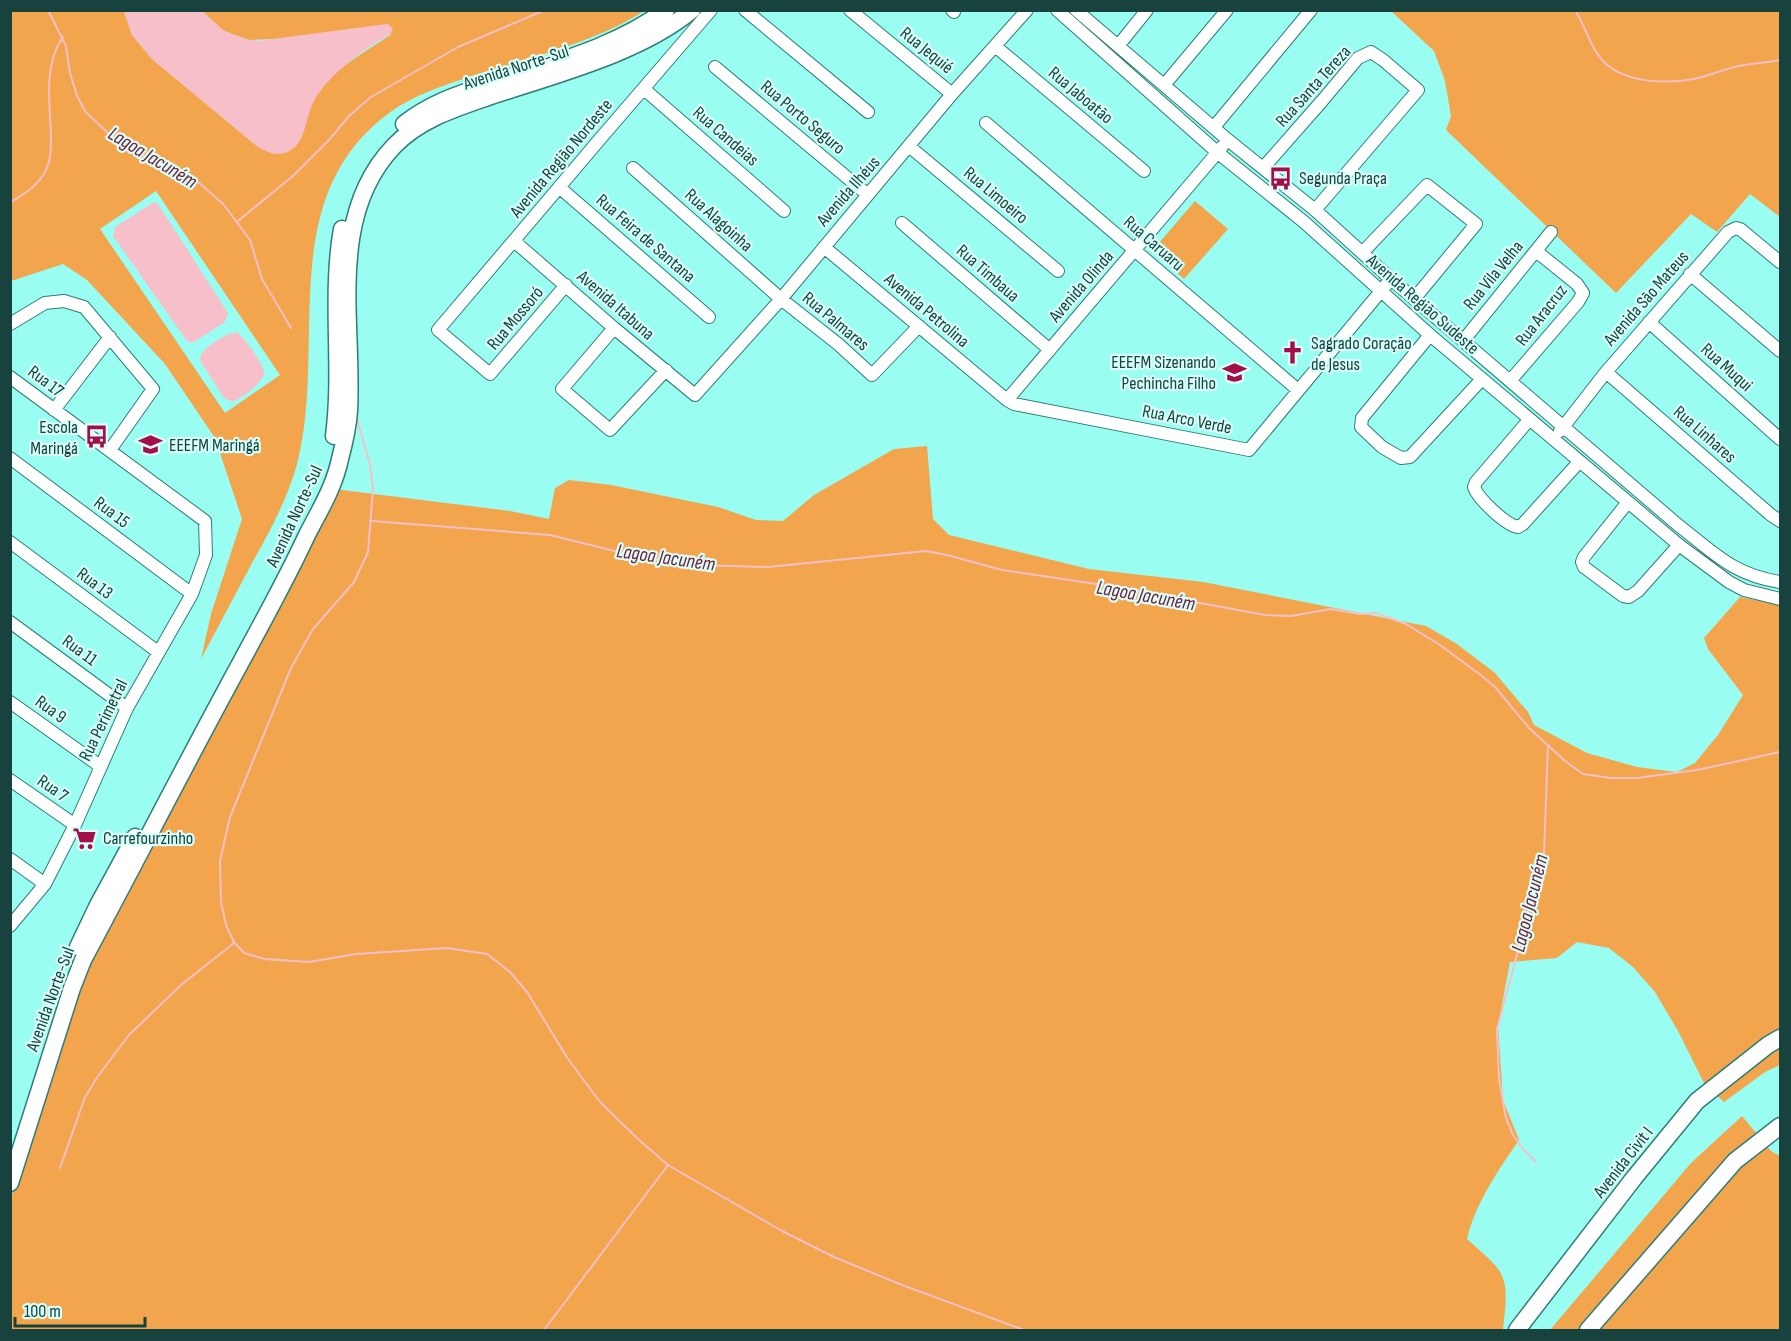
<svg xmlns="http://www.w3.org/2000/svg" width="1791" height="1341" viewBox="0 0 1791 1341" font-family="'Sofia Sans Condensed',sans-serif">
  <rect width="100%" height="100%" fill="#99fdf2"/>
  <path fill="#f2a54c" fill-rule="evenodd" d="M10,11H124L132,35L152,59L257,146L298,143C305,129 307,113 314,100C331,69 364,53 392,34L249,40L224,31L202,11H644C593,43 532,57 475,75C445,85 415,94 389,113C273,199 328,345 297,464C287,500 270,531 252,563C235,595 218,627 201,659L211,614L242,519L215,438L165,364L87,280L63,264L11,281ZM156,191L280,375L225,413L100,229Z
    M1391,11H1780V217L1750,194L1717,232L1691,214L1616,293L1446,130L1451,116L1445,81L1434,51Z
    M1195,201L1228,229L1184,279L1152,251Z
    M927,446L933,519L949,535L1089,569L1203,582L1426,626L1457,644L1495,673L1528,712L1534,725L1587,753L1637,767L1677,772L1695,763L1718,735L1743,695L1708,649L1704,638L1740,597L1780,605V1065L1765,1072L1724,1102L1705,1085L1678,1031L1655,992L1633,967L1609,948L1577,942L1557,958L1510,962L1498,1026L1503,1100L1519,1140C1499,1169 1475,1204 1467,1239C1508,1275 1509,1275 1503,1330H11V1198L68,1013L104,929L334,489L510,511L549,519L555,488L569,480L611,485L718,507L756,520L783,521L814,495L894,449Z
    M1742,1116L1771,1151L1780,1156V1330H1550L1691,1163Z"/>
  <path fill="#f7bfc9" d="M124,11H202L224,31L249,40L258,41L371,26L388,24L393,29L390,35C364,48 328,75 314,101C306,115 306,141 291,150C279,158 268,153 257,146L152,59L132,35Z
    M154,202L158,204L228,313L225,322L192,343L187,341L113,236L115,227Z
    M236,332C243,335 265,365 264,374C264,381 240,400 233,401C229,401 228,400 224,398L201,362L200,357C204,347 225,334 236,332Z"/>
  <g fill="none" stroke-linecap="round" stroke-linejoin="round">
    <path stroke="#f7bfc9" stroke-width="2" d="M48,10L66,46L70,73L77,96L85,111L112,137L149,159L196,180L224,205L250,240L262,279L291,328
      M1575,10C1585,26 1592,51 1605,63C1626,83 1667,84 1694,79C1709,76 1724,69 1739,66C1752,63 1767,63 1780,60
      M10,202C24,195 37,186 45,172C51,161 51,148 51,136C50,104 43,65 63,37
      M238,221L294,175L329,140L349,116L371,97L458,47L545,10
      M357,419L370,465L373,489L368,552L354,582L313,629L291,668L230,817L220,861L221,902L226,925L234,942L244,953L265,959L309,962L356,954L447,948L487,954L510,972L527,992L568,1059L600,1102L639,1140L668,1165L782,1231L834,1257L902,1285L1024,1330
      M372,521L550,535L643,558L695,565L768,567L926,551L947,555L1002,570L1103,585L1265,615L1291,616L1331,609L1360,614L1376,613L1406,624L1440,645L1482,676L1496,688L1529,728L1565,761L1583,774L1611,778H1637L1697,770L1780,752
      M1536,1162L1523,1149L1513,1135L1506,1118L1499,1079L1497,1029L1544,854L1548,745
      M60,1168L85,1097L98,1076L129,1035L181,985L234,943
      M544,1330L668,1165"/>
    <defs>
      <path id="minor" d="M745,10L868,112
        M850,10L952,94
        M952,10L954,12
        M1057,10L1217,152L1304,222L1430,335L1679,545L1729,582L1744,590L1780,599
        M1076,10L1228,140L1315,210L1391,279L1678,525C1713,552 1733,575 1780,582
        M995,46L1144,171
        M1118,46L1147,10
        M715,67L868,195
        M1165,84L1227,10
        M644,89L784,211
        M986,123L1298,390
        M1214,127L1311,10
        M910,147L1058,271
        M633,168L781,299L838,344L872,375L919,326
        M1263,168L1322,101L1358,58L1371,52L1383,60L1418,90L1315,210
        M559,187L709,317
        M902,223L1050,350
        M514,241L614,328L695,395L781,299L952,94L1027,10
        M824,247L1007,400L1014,404L1249,450L1391,279
        M1362,253L1427,185L1476,224L1414,299
        M1690,274L1780,351
        M566,285L490,374L438,330L600,139L711,10
        M1649,322L1780,439
        M10,324L45,303L64,301L84,307L153,389L110,450
        M614,328L562,389L610,430L666,370
        M1430,335L1362,418L1361,427L1382,447L1401,458L1410,457L1482,379
        M1463,341L1551,232
        M1606,372L1771,515L1780,521
        M10,377L205,521L206,555L192,594L127,708L75,825L45,884L10,926
        M1510,381L1578,302L1583,293L1577,284L1536,251
        M1007,400L1222,147
        M54,410L110,337
        M1529,420L1476,482L1474,487C1478,499 1506,525 1518,527L1523,524L1579,462
        M1560,431L1606,372L1728,232L1736,228L1740,229L1780,262
        M10,458L192,594
        M1628,502L1584,557L1582,562L1584,567L1623,596L1629,597L1638,591L1679,545
        M10,542L158,652
        M10,622L127,708
        M10,702L100,766
        M10,780L75,825
        M10,859L45,884"/>
      <path id="major" d="M404,124C432,102 460,94 492,83C552,63 614,48 666,10
        M334,436C343,367 330,297 342,229
        M78,947L98,905L135,837
        M10,1183L72,988L83,960C136,861 187,761 241,662C263,621 286,580 306,537C319,511 334,488 340,459C344,444 348,426 349,411C354,323 326,217 394,146C420,119 456,108 491,96C554,75 641,53 692,10
        M1517,1330L1634,1178L1697,1101L1768,1045L1780,1038
        M1588,1330L1735,1161L1780,1126"/>
    </defs>
    <use href="#minor" stroke="#2e7d76" stroke-width="14"/>
    <use href="#major" stroke="#2e7d76" stroke-width="19"/>
    <use href="#minor" stroke="#fff" stroke-width="12"/>
    <use href="#major" stroke="#fff" stroke-width="16"/>
  </g>
  <defs>
    <symbol id="bus-bare" viewBox="-9 -9 18 18"><path d="M-5-6H5V4H4V6H2V4H-2V6H-4V4H-5ZM-3.5-4V0h7V-4ZM-3.5 1.2v1.5H-2V1.2ZM2 1.2v1.5H3.5V1.2Z" fill="#a40e49" stroke="#d9fef9" stroke-width="2.5" paint-order="stroke"/></symbol>
    <symbol id="church-bare" viewBox="-9 -9 18 18"><path d="M-1.2-6h2.4v3.5h3.3v2.4h-3.3V6h-2.4V-.1h-3.3v-2.4h3.3Z" fill="#a40e49" stroke="#d9fef9" stroke-width="2.5" paint-order="stroke"/></symbol>
    <symbol id="school-bare" viewBox="-9 -9 18 18"><path d="M0-5L7-2L0 1L-7-2ZM-4 1L0 2.5L4 1V4Q0 6-4 4Z" fill="#a40e49" stroke="#d9fef9" stroke-width="2.5" paint-order="stroke"/></symbol>
    <symbol id="supermarket-bare" viewBox="-9 -9 18 18"><path d="M-6-5.5h2.5l.6 2H6L4.5 2H-2.5L-4.4-4H-6ZM-1.5 3.2a1.3 1.3 0 1 0 .1 0ZM3 3.2a1.3 1.3 0 1 0 .1 0Z" fill="#a40e49" stroke="#d9fef9" stroke-width="2.5" paint-order="stroke"/></symbol>
  </defs>
  <g fill-rule="evenodd">
    <use href="#bus-bare" x="1264" y="162" width="33" height="33"/>
    <use href="#church-bare" x="1276" y="336" width="33" height="33"/>
    <use href="#school-bare" x="1218" y="356" width="33" height="33"/>
    <use href="#bus-bare" x="80" y="420" width="33" height="33"/>
    <use href="#school-bare" x="134" y="428" width="33" height="33"/>
    <use href="#supermarket-bare" x="68" y="822" width="33" height="33"/>
  </g>
  <g text-anchor="middle" stroke-width="4.5" stroke-linejoin="round" paint-order="stroke">
    <g font-size="18" fill="#17423e" stroke="#d9fef9">
      <text transform="translate(927 50) rotate(39)" y="6">Rua Jequié</text>
      <text transform="translate(516 67) rotate(-18)" y="6">Avenida Norte-Sul</text>
      <text transform="translate(1313 86) rotate(-48)" y="6">Rua Santa Tereza</text>
      <text transform="translate(1081 95) rotate(40)" y="6">Rua Jaboatão</text>
      <text transform="translate(803 117) rotate(40)" y="6">Rua Porto Seguro</text>
      <text transform="translate(726 136) rotate(41)" y="6">Rua Candeias</text>
      <text transform="translate(561 158) rotate(-50)" y="6">Avenida Região Nordeste</text>
      <text transform="translate(848 191) rotate(-49)" y="6">Avenida Ilhéus</text>
      <text transform="translate(996 195) rotate(40)" y="6">Rua Limoeiro</text>
      <text transform="translate(719 220) rotate(42)" y="6">Rua Alagoinha</text>
      <text transform="translate(646 238) rotate(41)" y="6">Rua Feira de Santana</text>
      <text transform="translate(1154 243) rotate(41)" y="6">Rua Caruaru</text>
      <text transform="translate(988 273) rotate(41)" y="6">Rua Timbaua</text>
      <text transform="translate(1493 275) rotate(-51)" y="6">Rua Vila Velha</text>
      <text transform="translate(1081 286) rotate(-49)" y="6">Avenida Olinda</text>
      <text transform="translate(1646 298) rotate(-49)" y="6">Avenida São Mateus</text>
      <text transform="translate(1423 304) rotate(41)" y="6">Avenida Região Sudeste</text>
      <text transform="translate(616 305) rotate(41)" y="6">Avenida Itabuna</text>
      <text transform="translate(927 310) rotate(40)" y="6">Avenida Petrolina</text>
      <text transform="translate(1541 315) rotate(-52)" y="6">Rua Aracruz</text>
      <text transform="translate(515 318) rotate(-50)" y="6">Rua Mossoró</text>
      <text transform="translate(836 321) rotate(40)" y="6">Rua Palmares</text>
      <text transform="translate(1727 367) rotate(42)" y="6">Rua Muqui</text>
      <text transform="translate(46 381) rotate(37)" y="6">Rua 17</text>
      <text transform="translate(1187 419) rotate(11)" y="6">Rua Arco Verde</text>
      <text transform="translate(1705 434) rotate(41)" y="6">Rua Linhares</text>
      <text transform="translate(112 512) rotate(37)" y="6">Rua 15</text>
      <text transform="translate(294 516) rotate(-65)" y="6">Avenida Norte-Sul</text>
      <text transform="translate(95 583) rotate(37)" y="6">Rua 13</text>
      <text transform="translate(80 650) rotate(36)" y="6">Rua 11</text>
      <text transform="translate(51 709) rotate(36)" y="6">Rua 9</text>
      <text transform="translate(103 720) rotate(-64)" y="6">Rua Perimetral</text>
      <text transform="translate(53 788) rotate(35)" y="6">Rua 7</text>
      <text transform="translate(50 999) rotate(-70)" y="6">Avenida Norte-Sul</text>
      <text transform="translate(1623 1162) rotate(-52)" y="6">Avenida Civit I</text>
    </g>
    <g font-size="18" fill="#17423e" stroke="#d9fef9" text-anchor="start">
      <text x="1299" y="184">Segunda Praça</text>
      <text x="1311" y="349">Sagrado Coração<tspan x="1311" dy="21">de Jesus</tspan></text>
      <text x="1216" y="368" text-anchor="end">EEEFM Sizenando<tspan x="1216" dy="21">Pechincha Filho</tspan></text>
      <text x="78" y="433" text-anchor="end">Escola<tspan x="78" dy="21">Maringá</tspan></text>
      <text x="169" y="451">EEEFM Maringá</text>
      <text x="103" y="844">Carrefourzinho</text>
    </g>
    <g font-size="20" font-style="italic" fill="#732038" stroke="#d9fef9">
      <text transform="translate(153 157) rotate(31)" y="7">Lagoa Jacuném</text>
      <text transform="translate(666 557) rotate(8)" y="7">Lagoa Jacuném</text>
      <text transform="translate(1146 595) rotate(10)" y="7">Lagoa Jacuném</text>
      <text transform="translate(1529 903) rotate(-76)" y="7">Lagoa Jacuném</text>
    </g>
  </g>
  <rect width="1791" height="1341" fill="none" stroke="#17423e" stroke-width="24"/>
  <path d="M15 1317v9h130v-9" fill="none" stroke="#17423e" stroke-width="3"/>
  <text x="24" y="1317" font-size="18" fill="#17423e" stroke="#d9fef9" stroke-width="4.5" paint-order="stroke">100 m</text>
</svg>
